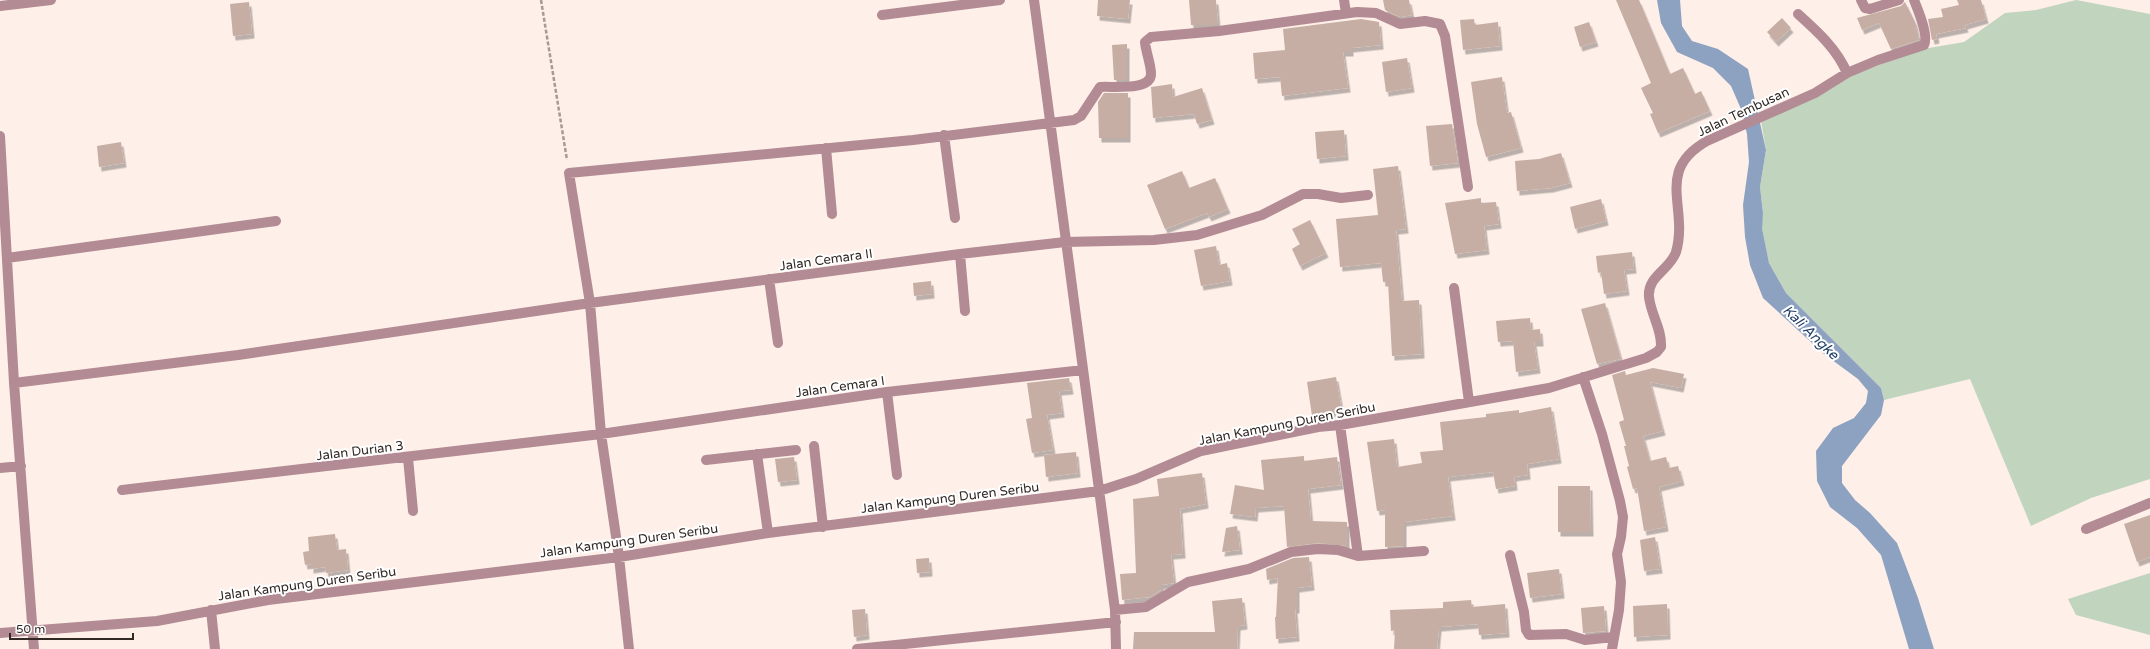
<svg xmlns="http://www.w3.org/2000/svg" width="2150" height="649" viewBox="0 0 2150 649" font-family="'Varela Round',sans-serif">
  <defs>
    <filter id="shadow"><feDropShadow dx="2.5" dy="4.5" stdDeviation="0" flood-color="#0004"/></filter>
  </defs>
  <rect width="100%" height="100%" fill="#feefe8"/>
  <path fill="#c1d4be" d="M2076,0L2150,14V479L2091,498L2031,526L1970,379L1884,400L1881,388L1786,293L1769,263L1761,229L1763,213L1760,187L1766,150L1761,121L1838,81L1917,50L1964,42L2005,13L2036,10Z
    M2150,573V635L2076,615L2068,599Z"/>
  <path fill="#8ca2c0" d="M1657,0H1680L1682,26L1692,41L1718,49L1748,69L1766,150L1760,187L1763,213L1762,229L1769,263L1786,293L1881,388L1884,400L1881,415L1842,466V483L1855,500L1870,513L1897,543L1918,598L1934,649H1909L1881,555L1857,528L1830,507L1817,481L1816,451L1833,428L1854,418L1866,403L1868,391L1858,379L1824,354L1763,298L1750,265L1745,237L1743,205L1749,162L1747,134L1741,109L1731,86L1713,68L1677,52L1661,23Z"/>
  <path fill="#c6aea4" filter="url(#shadow)" d="M1098,0H1130L1128,19L1097,16Z
    M1189,0H1216L1218,25H1191Z
    M1383,0H1409L1412,15L1400,17L1385,10Z
    M1616,0H1639L1670,74L1683,68L1695,94L1701,91L1710,111L1658,133L1650,114L1653,113L1641,88L1651,83Z
    M1957,0H1981L1986,19L1965,25L1966,28L1936,34L1937,39L1932,40L1928,19L1943,17L1941,9L1959,5Z
    M249,2L252,34L233,36L230,4Z
    M1905,2L1915,22L1919,40L1891,49L1879,23L1862,30L1857,18L1901,6Z
    M1782,18L1791,28L1776,42L1767,32Z
    M1361,19L1379,22L1381,45L1351,48V52H1343L1348,88L1282,96L1280,77L1255,79L1253,53L1285,50L1283,29Z
    M1474,19L1475,25L1498,22L1500,46L1463,50L1460,20Z
    M1589,22L1596,42L1580,47L1574,27Z
    M1127,44V80H1114L1112,45Z
    M1407,58L1412,88L1386,92L1382,62Z
    M1502,77L1507,113L1511,112L1521,148L1486,157L1477,124L1471,82Z
    M1172,84L1173,97L1202,88L1212,120L1197,124L1194,114L1153,118L1151,87Z
    M1104,93H1128V138H1099L1098,102Z
    M1452,124L1458,163L1430,166L1426,126Z
    M1344,130L1346,156L1317,159L1315,132Z
    M121,142L124,163L99,167L97,146Z
    M1561,153L1570,183L1551,188L1517,191L1515,161L1539,159Z
    M1398,166L1406,229L1396,230L1402,301L1419,300L1422,354L1392,356L1388,282H1383L1381,263L1340,267L1336,219L1378,215L1373,169Z
    M1182,171L1189,188L1215,178L1228,209L1209,217L1207,213L1165,229L1147,185Z
    M1481,198V203L1496,202L1499,224L1484,226L1487,250L1455,254L1445,203Z
    M1601,199L1606,221L1575,229L1570,207Z
    M1310,220L1326,253L1300,266L1292,249L1300,244L1292,229Z
    M1216,246L1219,265L1227,263L1230,281L1201,286L1194,250Z
    M1632,252L1634,269L1624,270L1627,291L1604,294L1601,272L1598,273L1596,256Z
    M931,281L932,294L914,296L913,283Z
    M1605,303L1621,359L1597,364L1581,309Z
    M1530,318L1531,330L1540,329L1541,342H1534L1538,369L1516,372L1513,341L1498,342L1496,321Z
    M1653,368L1684,374L1681,388L1650,382L1663,431L1643,436L1650,461L1666,457L1669,468L1678,466L1682,481L1659,487L1666,527L1644,531L1637,488L1633,489L1627,467L1629,466L1624,446H1626L1619,422L1624,420L1612,375L1625,371L1626,375Z
    M1336,377L1342,412L1312,416L1307,382Z
    M1069,378L1071,390L1059,391L1062,413L1047,415L1053,450L1032,453L1026,419L1032,418L1027,383Z
    M1551,407L1559,459L1527,464L1528,475L1514,477L1515,486L1496,489L1493,472L1448,477L1453,516L1404,522V546L1385,547V510L1377,511L1367,442L1394,439L1397,467L1422,463L1420,452L1443,450L1440,422L1486,417V414L1519,410V413Z
    M1076,452L1078,473L1046,477L1044,455Z
    M1304,456V461L1337,457L1341,485L1308,489L1311,521L1347,522V546L1318,543L1287,547L1284,506L1256,508L1255,517L1230,514L1235,485L1264,490L1261,460Z
    M794,457L797,480L778,482L775,459Z
    M1202,473L1206,504L1180,509L1183,554L1171,555L1174,583L1161,585V590L1150,597L1122,600L1120,574L1136,573L1133,499L1159,496L1157,479Z
    M1558,486H1590L1591,532H1558Z
    M2150,515V557L2137,562L2124,524Z
    M1237,526L1240,550L1222,552L1226,528Z
    M335,534L337,550L346,549L348,570L326,573L325,567L311,569V564L305,565L303,552L309,551L308,537Z
    M1655,537L1660,569L1644,571L1640,540Z
    M1309,557L1312,586L1297,588V609H1295L1297,637L1276,639L1275,617H1276L1278,578L1267,580L1266,569L1293,558Z
    M929,558L930,572L917,573L916,559Z
    M1559,569L1562,594L1530,598L1527,573Z
    M1242,598L1245,625L1238,626L1237,649H1133L1134,632H1215L1212,601Z
    M1471,600L1472,607L1505,604L1507,633L1479,635L1478,624L1439,627L1437,649H1394L1395,630L1391,631L1390,610L1443,608V602Z
    M1667,604L1668,635L1634,637L1633,606Z
    M1604,606L1606,631L1583,633L1581,608Z
    M865,609L867,635L854,637L852,610Z"/>
  <g fill="none" stroke-linecap="round" stroke-linejoin="round">
    <path stroke="#a69a94" stroke-width="2.5" stroke-dasharray="4 2" stroke-linecap="butt" d="M541,0L567,160"/>
    <path stroke="#b28b94" stroke-width="10" d="M887,392L897,475"/>
    <path stroke="#b28b94" stroke-width="10" d="M1034,0L1115,610L1116,649
      M1344,0L1346,13
      M1861,0L1865,8L1870,9L1899,0
      M0,6L51,0
      M1798,14C1817,31 1837,49 1847,73
      M882,15L1000,0
      M944,135L955,218
      M0,136L14,383L34,649
      M826,148L832,214
      M960,254L965,311
      M7,258L276,221
      M769,279L778,343
      M1454,288L1469,402
      M1583,377L1602,434L1620,501L1623,517L1621,537L1617,554L1621,582L1619,610L1612,649
      M14,383L238,355L590,303L960,254L1065,242L1154,240L1197,235L1262,215L1303,194H1318L1341,198L1368,195
      M1340,425L1358,556
      M814,446L823,527
      M757,454L768,533
      M408,458L413,511
      M706,460L796,450
      M0,468L21,466
      M122,490L601,434L887,392L1083,370
      M2086,529L2150,503
      M1510,555L1524,612L1526,630L1529,635L1566,634L1585,640L1614,637
      M211,610L215,649
      M1115,610L1146,607L1188,582L1249,569L1291,552L1318,549L1338,550L1358,556L1424,551
      M0,633L157,621L268,600L619,557L768,533L1099,491L1136,479L1201,451L1318,427L1340,425L1549,388L1646,358L1657,352L1661,347C1662,329 1651,315 1649,297C1647,276 1670,270 1676,252C1689,207 1654,171 1707,141L1815,93L1847,73L1878,60L1924,45C1929,36 1918,10 1914,0
      M629,649L619,557L601,434L590,303L569,173L913,140L1074,120L1081,116L1100,87C1113,86 1151,91 1151,74C1151,64 1146,53 1145,42L1151,37L1219,31L1357,12L1376,13L1400,24L1425,21L1440,24L1445,36L1468,187
      M857,649L1116,622"/>
  </g>
  <g text-anchor="middle" stroke-width="4" stroke-linejoin="round" paint-order="stroke">
    <g font-size="13" fill="#322925" stroke="#fff">
      <text transform="translate(1743 111) rotate(-25)" y="5">Jalan Tembusan</text>
      <text transform="translate(826 259) rotate(-8)" y="5">Jalan Cemara II</text>
      <text transform="translate(840 386) rotate(-8)" y="5">Jalan Cemara I</text>
      <text transform="translate(1287 423) rotate(-11)" y="5">Jalan Kampung Duren Seribu</text>
      <text transform="translate(360 450) rotate(-7)" y="5">Jalan Durian 3</text>
      <text transform="translate(950 497) rotate(-7)" y="5">Jalan Kampung Duren Seribu</text>
      <text transform="translate(629 540) rotate(-8)" y="5">Jalan Kampung Duren Seribu</text>
      <text transform="translate(307 583) rotate(-8)" y="5">Jalan Kampung Duren Seribu</text>
    </g>
    <g font-size="14" font-style="italic" fill="#1f3d66" stroke="#fff">
      <text transform="translate(1811 332) rotate(44)" y="5">Kali Angke</text>
    </g>
  </g>
  <path d="M10 633v6h123v-6" fill="none" stroke="#322925" stroke-width="2"/>
  <text x="16" y="633" font-size="12" fill="#322925" stroke="#ffffff" stroke-width="3" paint-order="stroke">50 m</text>
</svg>
